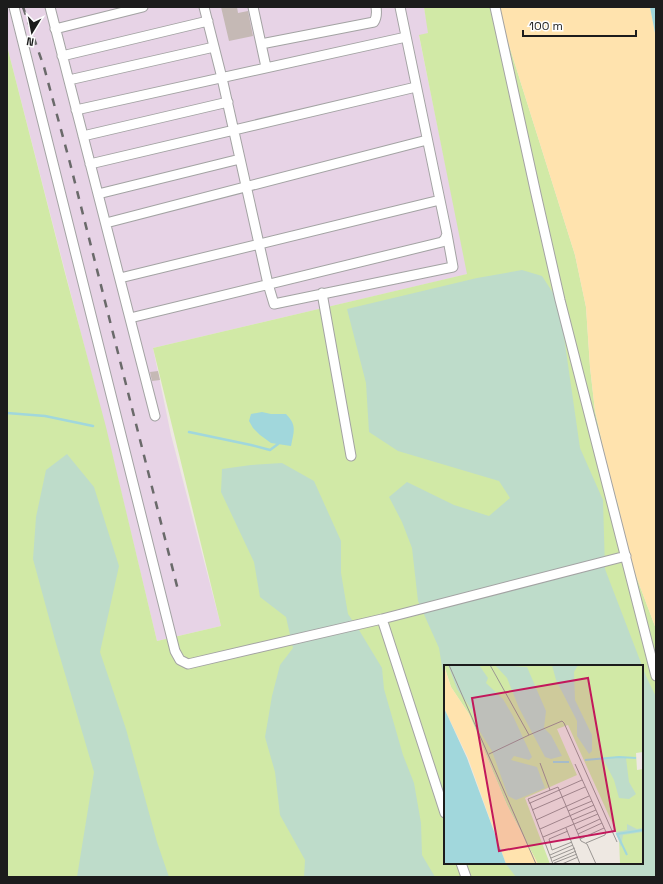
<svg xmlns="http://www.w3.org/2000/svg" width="663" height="884" viewBox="0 0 663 884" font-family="'Space Grotesk',sans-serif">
  <rect width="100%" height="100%" fill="#eee8e2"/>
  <path fill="#e7d3e6" d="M7,7H424L429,33L419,36L468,274L153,348L171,435L221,626L157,641L111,450L7,46Z"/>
  <path fill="#d1e9a6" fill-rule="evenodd" d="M424,7H497L575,255L586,307L590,367L595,411L608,469L619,508L627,552L656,629V877H7V46L65,273L106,427L157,641L221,626L153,348L467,274L419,35L428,33ZM445,666H642V863H445Z"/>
  <path fill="#bedcca" d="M522,270L542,276L559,302L580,448L603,500L605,569L646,676L656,697V877H516L505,863H642V666H445V685L439,648L418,601L412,548L402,522L389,497L407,482L454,505L489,516L510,498L499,481L398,451L369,432L366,383L347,309L477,278Z
    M67,454L94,487L119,566L100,652L126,729L157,842L169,877H77L94,772L55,640L33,559L36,517L46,470Z
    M282,463L314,481L341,541V573L348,614L359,630L382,668L384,689L403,755L414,783L421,823L422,855L435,877H304L305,860L280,815L275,772L265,737L272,696L280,665L293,648L286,617L260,597L254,562L221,492L222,469L251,465Z"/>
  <path fill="#ffe3ae" d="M497,7H650L656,38V629L627,552L619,508L608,469L595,411L590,367L586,307L575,255Z"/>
  <path fill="#a1d7dc" d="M650,7H656V38Z
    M262,412L271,414H286C297,425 294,431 291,446L271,443L260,435L253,428L249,421L251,414Z"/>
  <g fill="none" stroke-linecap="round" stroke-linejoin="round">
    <path stroke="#a1d7dc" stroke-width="2.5" d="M7,413L45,416L93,426
      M189,432L251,445L270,450L278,444"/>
  </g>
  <path fill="#c5b9b5" d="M221,7H237L238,13L248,11L253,36L229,41Z
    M158,371L160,380L152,381L150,372Z"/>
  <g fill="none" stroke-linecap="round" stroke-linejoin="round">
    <defs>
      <path id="minor" d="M14,7L175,651L180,660L188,664L382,619L445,813
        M50,7L155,416
        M204,7L222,78L268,284L274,304L453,267L447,234
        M253,7L266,67
        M495,7L536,194L560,300L656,676
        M55,29L143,7
        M261,44L374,22C377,17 377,13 376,7
        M62,56L208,21
        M69,80L214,47
        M76,110L406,37
        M83,136L228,102
        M90,164L416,87
        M98,194L240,159
        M106,223L427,140
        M120,278L440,200
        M322,293L351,456
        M130,318L442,242L445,239L447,234L400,7
        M382,619L626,556
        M461,863L466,877"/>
    </defs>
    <use href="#minor" stroke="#a3a3a3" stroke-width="11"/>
    <use href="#minor" stroke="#fff" stroke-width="9"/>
    <path stroke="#6a6a6a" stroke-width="2.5" stroke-dasharray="8 8" stroke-linecap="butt" d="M23,7L44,67L70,163L179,594"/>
  </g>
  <g transform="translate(444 665)">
    <rect width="199" height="199" fill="#eee8e2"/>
    <path d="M0,0H199V87L192,88L193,105L199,104V199H176L175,173L124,60L113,64L133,110L81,133L106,199H94L63,140L25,49L7,22Z" fill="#d1e9a6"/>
    <path d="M4,0H35L44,13L42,18L59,34L69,51L88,92L85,95L70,91L67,95L93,102L101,123L72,135L64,131L48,86L33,62L28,45L13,24ZM51,0L83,2L102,46L100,63L107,70L118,91L107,94L101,92L75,43L63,13ZM108,0H134L130,7L131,35L148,70V86L145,89L133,71V56L112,15ZM175,92L182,93L185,117L192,129L185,134L175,133L170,115L159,94ZM183,159L193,164L199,163V167L179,170L177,182L172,167L183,165Z" fill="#bedcca"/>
    <path d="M0,1L7,22L25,49L63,140L94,199H62L24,93L0,43Z" fill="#ffe3ae"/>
    <path d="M0,43L23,93L62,199H0Z" fill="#a1d7dc"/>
    <path fill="none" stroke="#a1d7dc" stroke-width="2" d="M141,95L175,92L192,93M109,97H125M183,190L173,169L199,165"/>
    <path fill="none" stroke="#9a9693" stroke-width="1" d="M5,0L92,199M46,0L85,70L118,56L120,58L173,177M45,89L85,70M96,98L106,125M131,99L162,167L161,170L142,178M86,139L84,134L114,122L137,176L143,179L152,199M88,145L141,122M124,146L148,136M92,155L145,131M128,155L152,145M122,163L136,199M96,164L150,140M132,165L156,154M134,169L158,158M99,172L154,149M136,174L160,163M108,185L105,174L124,166M108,185L128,177M106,190L129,180M107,193L131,183M109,196L132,186M110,198L133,189M109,199L86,138L138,115M118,199L134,192"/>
    <path fill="#c2185b" fill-opacity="0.15" stroke="#c2185b" stroke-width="2" d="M144,13L171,166L55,186L28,33Z"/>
    <rect width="199" height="199" fill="none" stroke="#1c1c1c" stroke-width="2"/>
  </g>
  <rect width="663" height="884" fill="none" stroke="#1c1c1c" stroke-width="16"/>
  <g transform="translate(32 32) rotate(190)" stroke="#ffffff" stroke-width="3" paint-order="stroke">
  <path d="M0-3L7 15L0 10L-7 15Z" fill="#1c1c1c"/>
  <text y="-6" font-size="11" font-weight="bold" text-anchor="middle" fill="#1c1c1c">N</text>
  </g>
  <path d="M523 30v6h113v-6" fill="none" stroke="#1c1c1c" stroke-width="2"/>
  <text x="529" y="30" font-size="12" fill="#1c1c1c" stroke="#ffffff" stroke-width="3" paint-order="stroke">100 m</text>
</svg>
